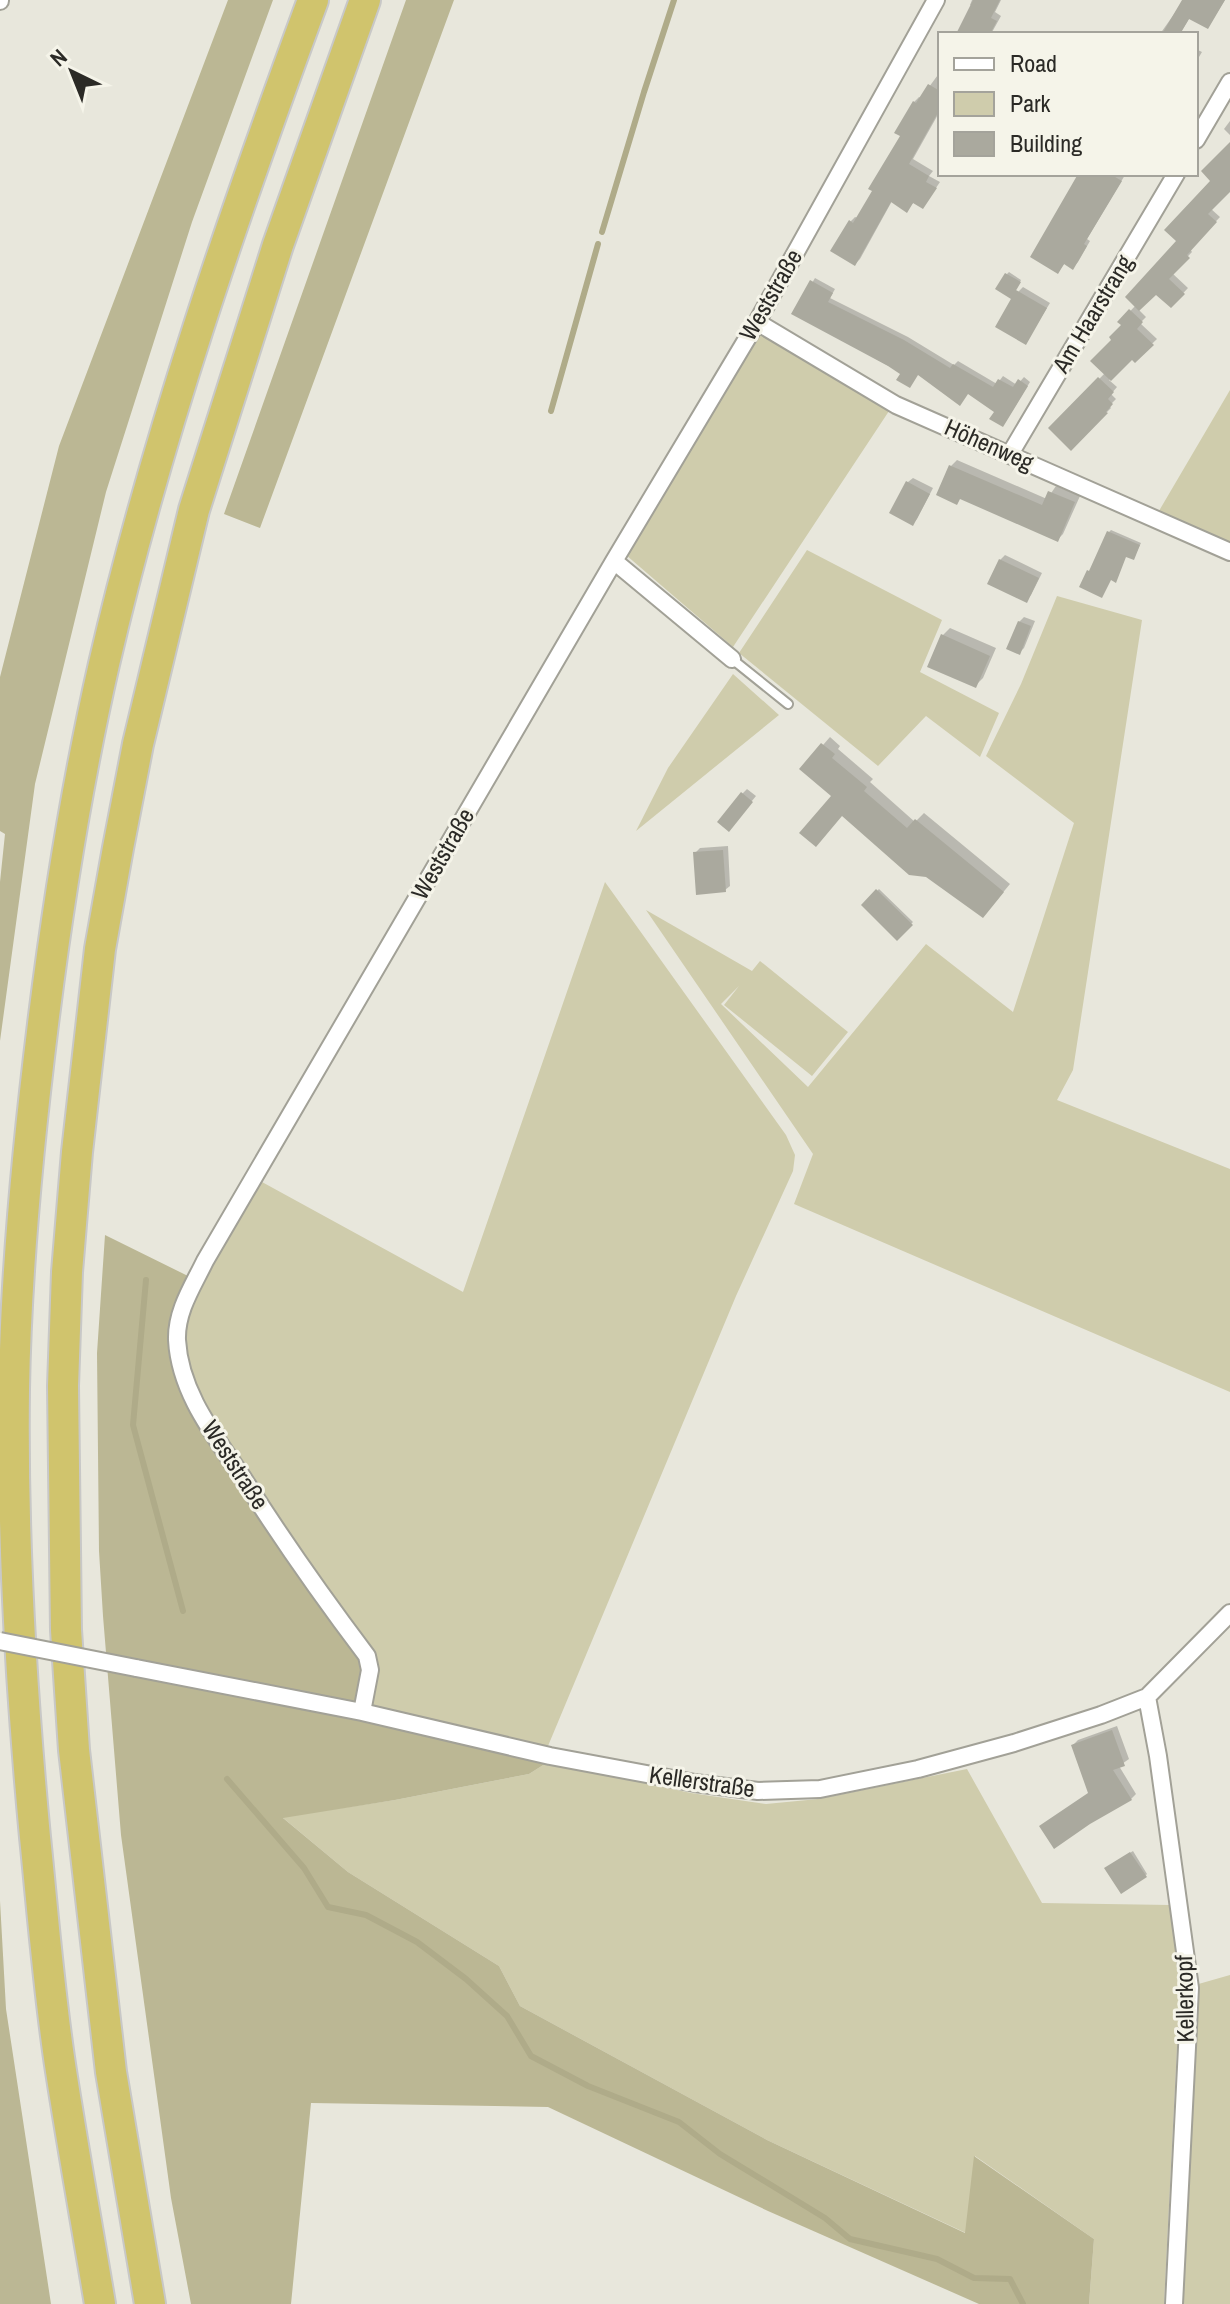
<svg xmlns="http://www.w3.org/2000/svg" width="1230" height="2304" viewBox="0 0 1230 2304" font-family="'Archivo Narrow',sans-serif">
  <rect width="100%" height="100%" fill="#e8e7dc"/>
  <path fill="#cfccac" d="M760,330L891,408L733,647L626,555Z
    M1230,390V548L1156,516Z
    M807,550L942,620L920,672L999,713L980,757L926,716L878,766L739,653Z
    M1057,596L1142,620L1073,1070L1057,1100L1230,1169V1392L794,1204L813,1154L646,910L752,971L760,961L848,1032L812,1076L724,1005L739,986L721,1004L808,1087L926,944L1013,1012L1074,823L986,756L1021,684Z
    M733,674L779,715L636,831L668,768Z
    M605,882L786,1135L795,1155L793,1171L736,1296L548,1746L366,1708L376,1661L278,1520L200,1398C194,1384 188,1371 186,1356C178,1295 231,1231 262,1182L463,1292Z
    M548,1762L691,1793L766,1804L818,1799L967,1769L1042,1903L1170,1905L1180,1988L1164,2304H1089L1094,2239L975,2156L966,2233L767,2140L520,2006L499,1966L348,1872L282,1817L395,1800L529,1774Z
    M1230,1975V2304H1181L1195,1985Z"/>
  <path fill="#bbb794" d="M228,0H273L192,222L106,492L35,784L0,1041V882L5,834L0,831V677L59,446Z
    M406,0H454L260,528L224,514Z
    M105,1235L188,1276L172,1319L189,1406L263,1524L361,1655L365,1670L356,1717L548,1762L529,1774L395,1800L283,1818L348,1872L499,1966L520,2006L767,2140L965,2233L974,2156L1094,2239L1089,2304H979L768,2211L548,2107L311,2103L291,2304H191L171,2198L121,1835L103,1616L99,1551L97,1353Z
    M0,1901L6,2009L51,2304H0Z"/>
  <path fill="#0003" d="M972,0H1001L995,12L1001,16L991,34H957L973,6L970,5Z
    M1184,0H1225L1208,27L1190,17L1180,34H1160Z
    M1196,49L1202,52L1196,62Z
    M940,72V111L913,159L933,171L929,176L940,182L923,207L914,202L907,210L892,201L860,259L855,264L850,222L855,217L858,218L902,135L897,132L914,102L919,97L921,98Z
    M1230,121V135L1224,129Z
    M1230,145V189L1210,208L1220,217L1190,249L1192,252L1172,273L1188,288L1171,306L1155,292L1138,309L1146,317L1140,323L1157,339L1135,360L1132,358L1109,380L1117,387L1111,394L1116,399L1109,406L1111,408L1071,448L1051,428L1105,373L1124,325L1120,322L1136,305L1179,241L1213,181Z
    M1081,174L1125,175L1087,239L1090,241L1078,262L1073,267L1065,263L1058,272Z
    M1009,272L1021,280L1013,294L1007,274Z
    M815,278L835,289L830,298L908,337L954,365L958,361L997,384L1003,376L1017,385L1024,377L1030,382L1006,421L997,412L968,392L919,373L903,374L794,313Z
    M1023,287L1050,303L1026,342L1018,292Z
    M957,460L1047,499L1056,486L1080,496L1063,534L1057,540L951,466Z
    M913,478L933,488L917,519L913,523L908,482Z
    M1111,530L1141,543L1134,557L1109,532Z
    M1005,555L1042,573L1031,595L1026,600L1000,560Z
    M1024,617L1035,621L1024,648L1019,653V622Z
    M950,628L996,648L983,678L975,686L942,636Z
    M830,737L840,746L838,749L873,779L870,782L915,822L924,813L1010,884L990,908L834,796L802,769Z
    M747,789L756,796L733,824L742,794Z
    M728,846L730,886L725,890L695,853L700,848Z
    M879,889L913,922L897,938L863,905Z
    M1117,1726L1129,1759L1119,1766L1136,1794L1131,1799L1090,1792L1073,1745L1078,1740Z
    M1133,1851L1147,1874L1146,1875L1108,1867Z"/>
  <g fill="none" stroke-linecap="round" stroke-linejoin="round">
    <path stroke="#afab89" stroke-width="6" d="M602,232L644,92L674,0
      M551,411L598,244
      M146,1280L133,1425L183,1611
      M227,1779L304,1868L328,1907L366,1915L417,1942L466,1979L507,2016L531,2056L588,2086L679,2122L720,2154L825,2218L850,2239L937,2259L974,2278L1010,2279L1023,2304"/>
  </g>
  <path fill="#aaa99e" d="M973,0H1000L991,18L997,21L990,34H956Z
    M1182,0H1225L1208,29L1189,19L1180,34H1162Z
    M928,84L940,91V109L909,164L929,176L926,182L937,188L923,209L913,203L907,213L891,202L855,266L830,251L849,220L853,223L872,191L868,189L900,136L894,133L913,101L916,103Z
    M1230,142V192L1208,214L1217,222L1187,255L1190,258L1169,279L1185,294L1171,308L1156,295L1139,311L1125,297L1176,241L1164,230L1210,181L1201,171Z
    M1078,174H1110L1122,181L1084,244L1087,246L1073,270L1064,264L1058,274L1030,257Z
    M1005,273L1021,282L1011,299L995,289Z
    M810,280L833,293L828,302L904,340L950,368L953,364L993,387L998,379L1013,387L1018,379L1028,386L1003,427L989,419L994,412L968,394L960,406L918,375L910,388L896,380L900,374L888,366L791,314Z
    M1016,290L1047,308L1026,345L995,327Z
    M1129,309L1143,322L1137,329L1154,345L1135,363L1132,360L1111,381L1090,361L1111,340L1109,337L1121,325L1117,322Z
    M1098,377L1114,392L1108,399L1113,404L1106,412L1108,413L1071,451L1048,428Z
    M949,465L1042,505L1048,491L1075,502L1058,542L960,499L957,505L936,495Z
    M906,481L930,494L913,526L889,513Z
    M1107,531L1140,545L1134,560L1126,557L1116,583L1111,580L1102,598L1079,587L1087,570L1089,571Z
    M999,559L1039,578L1027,603L987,584Z
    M1018,621L1031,626L1020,655L1006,649Z
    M941,634L990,656L976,688L927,667Z
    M821,743L835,754L832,758L867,787L864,791L907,828L915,819L1004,892L983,918L926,877L909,875L842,816L816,847L799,833L831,796L799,769Z
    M741,792L753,802L729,832L717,822Z
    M723,850L726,892L696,895L693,852Z
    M876,889L913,925L897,941L861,905Z
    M1112,1730L1125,1766L1113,1770L1132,1800L1090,1824L1054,1849L1039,1826L1088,1793L1071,1745Z
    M1130,1852L1147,1877L1121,1894L1104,1868Z"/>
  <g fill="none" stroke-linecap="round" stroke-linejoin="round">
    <defs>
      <path id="service" d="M732,659L788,704"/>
      <path id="minor" d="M0,1V0
        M1196,140L1230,82
        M757,322L896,405L1230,552
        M1010,454L1176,174
        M614,561L732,659
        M136,1668L362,1712L550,1756L695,1783L758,1791L820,1789L918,1769L1014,1743L1101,1715L1147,1697L1230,1613
        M1147,1697L1158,1756L1190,1988L1174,2304
        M362,1712L370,1670L367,1656C324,1599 283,1541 245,1481C216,1437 180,1394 177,1340C176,1311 193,1286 205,1261L614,561L757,322L936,0"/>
      <path id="motorway" d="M100,2304C87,2226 73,2149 61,2071C49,1994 43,1915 35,1837C21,1688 12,1538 14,1389C16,1267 28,1145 43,1024C58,903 77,783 104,664C156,438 233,217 313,0
        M150,2304L111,2072L74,1750L66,1630L63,1386L67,1272L77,1152L100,949L118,848L138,744L194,510L278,245L365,0"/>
    </defs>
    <use href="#service" stroke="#a2a197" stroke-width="12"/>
    <use href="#minor" stroke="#a2a197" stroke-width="20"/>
    <use href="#motorway" stroke="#c8c8c7" stroke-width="34"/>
    <use href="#service" stroke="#fff" stroke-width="8"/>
    <use href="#minor" stroke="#fff" stroke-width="16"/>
    <use href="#motorway" stroke="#d0c46d" stroke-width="30"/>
    <defs>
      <path id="minor-bridge" d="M0,1641L136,1668"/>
    </defs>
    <use href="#minor-bridge" stroke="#a2a197" stroke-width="20" stroke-linecap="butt"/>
    <use href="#minor-bridge" stroke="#fff" stroke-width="16"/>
  </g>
  <g text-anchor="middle" stroke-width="6" stroke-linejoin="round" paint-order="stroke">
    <g font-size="24" fill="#2b2a26" stroke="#f5f4e9">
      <text transform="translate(771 295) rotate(-60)" y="8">Weststraße</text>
      <text transform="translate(1093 314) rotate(-59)" y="8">Am Haarstrang</text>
      <text transform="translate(989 445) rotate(24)" y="8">Höhenweg</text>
      <text transform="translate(443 854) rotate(-60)" y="8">Weststraße</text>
      <text transform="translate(235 1465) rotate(57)" y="8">Weststraße</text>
      <text transform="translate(702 1782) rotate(8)" y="8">Kellerstraße</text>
      <text transform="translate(1185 1999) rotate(-91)" y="8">Kellerkopf</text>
    </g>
  </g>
  <rect x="938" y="32" width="260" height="144" fill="#f5f4e9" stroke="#a4a39b" stroke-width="2"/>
  <rect x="954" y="58" width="40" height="12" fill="#ffffff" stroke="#a4a39b" stroke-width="2"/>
  <text x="1010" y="72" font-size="24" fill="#2b2a26">Road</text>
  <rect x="954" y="92" width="40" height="24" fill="#cfccac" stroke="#a4a39b" stroke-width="2"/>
  <text x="1010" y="112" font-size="24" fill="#2b2a26">Park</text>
  <rect x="954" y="132" width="40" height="24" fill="#aaa99e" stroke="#a4a39b" stroke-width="2"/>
  <text x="1010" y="152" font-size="24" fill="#2b2a26">Building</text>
  <g transform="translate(72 72) rotate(317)" stroke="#f5f4e9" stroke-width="6" paint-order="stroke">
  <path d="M0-6L14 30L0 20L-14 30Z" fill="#2b2a26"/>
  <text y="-12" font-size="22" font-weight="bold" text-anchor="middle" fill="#2b2a26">N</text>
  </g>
</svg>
